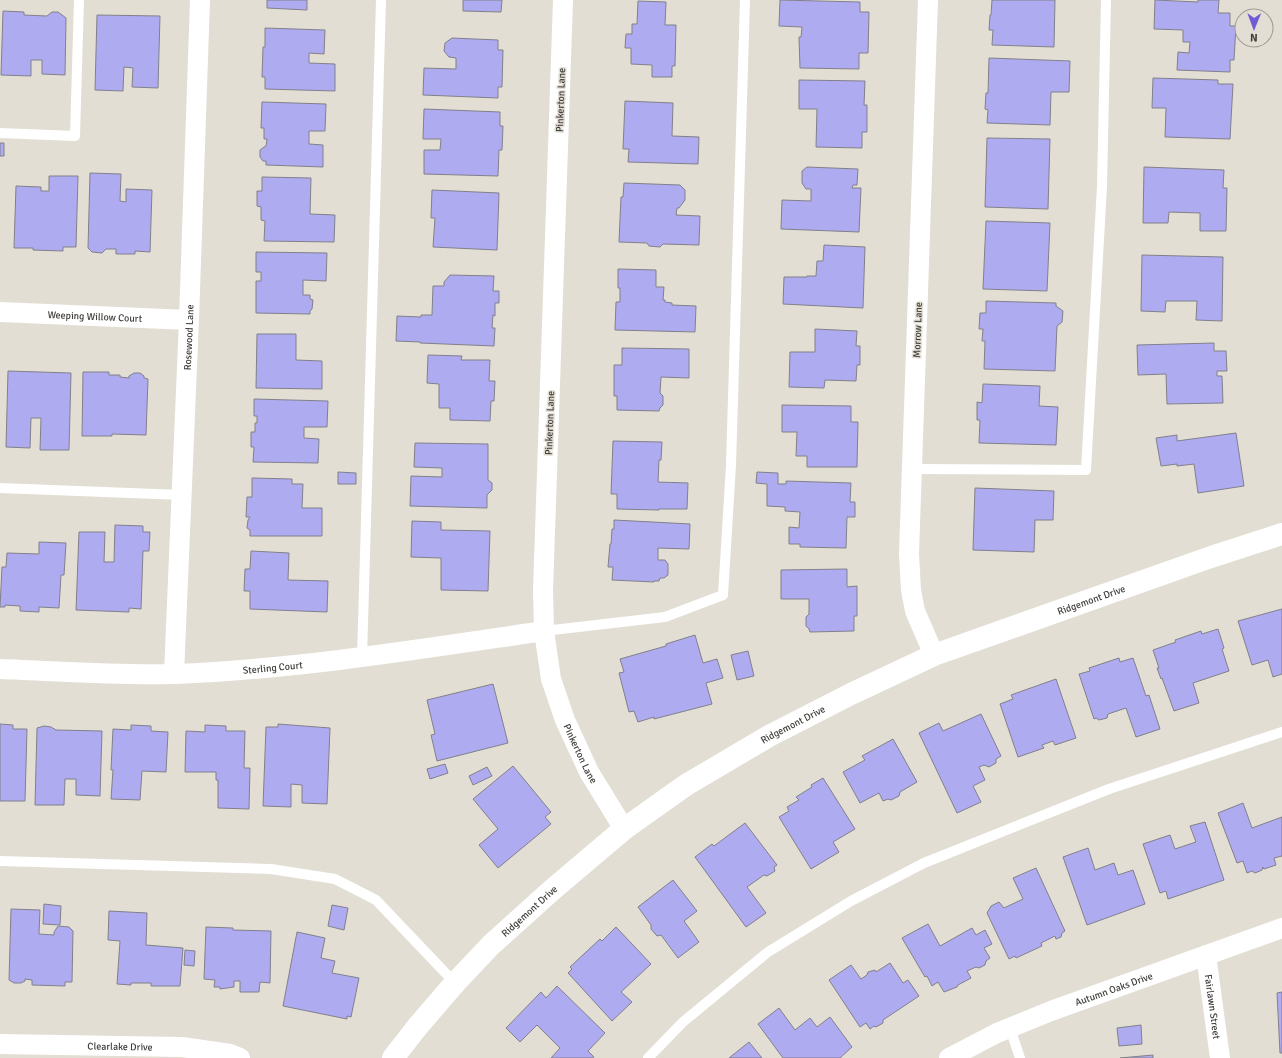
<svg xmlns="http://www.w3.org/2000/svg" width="1282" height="1058" viewBox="0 0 1282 1058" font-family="Signika,sans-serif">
  <rect width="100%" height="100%" fill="#e3ded4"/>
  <path fill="#afabf1" stroke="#81808a" d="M267,0H307V10L267,8Z
    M463,0H502L501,12L463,11Z
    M780,0L860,2V12H869L868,53H859V69L800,68L799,37H801L802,27L779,26Z
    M992,0H1055L1054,47L992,45L993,30H989L990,15H991Z
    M1155,0L1198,2V0H1219L1218,13H1230V26H1236L1234,60H1230V72L1177,70L1178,52L1189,53L1190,42H1183V30L1154,29Z
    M638,1L666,2L665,25H676L675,66H672V77H652V65L631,64V48H625L626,34H632V24H637Z
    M3,11L24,12V15L47,16L52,12H58L66,18L65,75L42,74V60H31V76L1,75Z
    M97,15L160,16L158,88L132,87L133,68L124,67L123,91L95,90Z
    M265,28L325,30L324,54L309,53V63L335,64V91L265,89V77H262L263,47H265Z
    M452,38L498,40V50H503L502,87H498V98L423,95L424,68L456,69V58L449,57L444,51L445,43Z
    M989,58L1070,61L1069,92H1051L1050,125L987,123L988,110L985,109L986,93H988Z
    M1153,78L1218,80V84H1233L1230,139L1165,137L1166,108H1152Z
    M799,80L865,81L864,105H867V132H862V148L816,147L817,109H799Z
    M625,101L673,103L672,136L699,137L698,164L628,162L629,149H623Z
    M262,102L326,104L325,131H309V144L323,145V167L266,165V161H263L260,157V150L264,147L266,146L267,139H264V128H261Z
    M424,109L500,112V126H503L502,150H499L498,176L424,174V150H440L441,139H423Z
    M987,138L1050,139L1048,209L985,207Z
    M0,143H4V156H0Z
    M807,167L858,169L857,185H853L852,188H861L859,232L781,229L782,200L811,201V189H806L802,183V171Z
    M1144,167L1224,170L1223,188H1227L1226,231H1200V213L1169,212L1168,223H1143Z
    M90,173L121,174L120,201L126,202V189L152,190L150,252L135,251V254H116V249H106L102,253L92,252L88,248Z
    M49,176H78L76,247H63V251L33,250V248H14L16,186L41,187V191H49Z
    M262,177L311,178L310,214L335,215L334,242L264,241L265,221L261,220V207L257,206V191H262Z
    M624,183L680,185L685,190V200L679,208H677L676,215L700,216L699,245L663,244L660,247L649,246L647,243L619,242L621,197H623Z
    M432,190L499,193L497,250L433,247L435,218H431Z
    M986,221L1050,223L1047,291L983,289Z
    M824,245L865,247L863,308L783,304L784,277H807V276H816L817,261H823Z
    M256,252L327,253L326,281L303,280V295H310V299L313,300L312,309L310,311V314L256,313V281H261V272H256Z
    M1142,255L1223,257L1222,321L1196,320L1197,301H1166L1165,312L1141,311Z
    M618,269L656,270V287H664L663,300H665V302L672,303V305L696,306L695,332L615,330L616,302H620V288H618Z
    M450,275L494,276L493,291H499V303H495V316L493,315L492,328H495L494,346L420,343V342L396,341L397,316L421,317V315H432L433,286H444V282Z
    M986,301L1056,303V306L1063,311L1062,322L1057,326L1055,371L984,369L985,341H982L983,329H979L980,313H986Z
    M815,329L857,331L856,346H860V365H857L856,381L825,380L824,388L789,387L790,352H815Z
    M257,334H296V360L322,361V389L256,388Z
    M1214,343V351H1226L1227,371H1217V376H1222L1223,403L1167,404L1166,374L1138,375L1137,345Z
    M622,348L689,349V378L661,377L660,393L663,396V405L660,408L659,411L617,410V396H614V365H622Z
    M428,355L462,356L461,360H490L489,381H495L494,401H491L490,421L450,420V408H439V384L427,383Z
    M8,371L71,373L69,450H40L41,418H31L30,448L6,447Z
    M83,372H109V375H120V377L129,378V376L134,373H140L144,376V378L148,379L146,435L112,434V436H82Z
    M983,384L1040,386L1039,406L1058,407L1056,445L979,443L980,420H977V402L982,403Z
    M254,399L328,401L327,427H304V438L319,439L318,463L253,462L254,447H251V432H255V423H257V416H254Z
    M782,405L851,406V422H858L857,467H807V456H796L797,432H782Z
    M1236,433L1244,486L1198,493L1194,464L1177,466V464L1161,466L1156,438L1177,435V441Z
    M613,441L662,442L661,460H659L658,482L688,483L687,509H659V510L617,509V494H611Z
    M415,443L488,444V480L492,483V490L487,495V508L410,506L411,476L442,477V468L414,467Z
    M338,472L356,473V484H338Z
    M757,472L778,473V484H786V481L851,483L850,502H855V517H847L846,548L800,547V544H789V527L799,528L800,512L785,511V507L767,506V484L756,483Z
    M252,478L292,479V484H303L302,508H322V536H250V530L247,528L248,520L250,517H246L247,497H252Z
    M975,488L1054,491L1053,520H1035L1034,552L973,550Z
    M614,520L690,524L689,549L658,548V560H665L668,564V575L664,578H660L659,581H654V582L612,580L613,567H608L610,544H611L612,529H614Z
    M412,521L441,522V530L490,531L488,591L441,590V558L411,557Z
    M115,525L143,526V532H150L149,551H143L141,609L129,608V612L76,610L79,532H105L104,562H114Z
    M39,542L66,543L64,575H61L59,608L39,607V612L20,611V606L5,605V607H0L2,567H6L7,553L39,554Z
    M251,551L289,553L288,580L328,581L327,612L250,609V591H244L245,569H250Z
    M847,569V587L857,586V616H854V631L810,632L809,629L806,626V617L809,614V599H781V570Z
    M1282,609V674L1273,677L1268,660L1252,665L1238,621Z
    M1218,629L1224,648L1222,649L1229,671L1193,683L1199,703L1174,711L1162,678L1161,679L1157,668H1159L1153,650L1176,642L1175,640L1201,631L1202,634Z
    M695,635L703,663L717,659L723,678L706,683L712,704L654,719V717L638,722L634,711L629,712L619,673L624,672L620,659L666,646V644Z
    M748,651L754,676L737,680L731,655Z
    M1119,658L1120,662L1133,658L1146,696L1149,695L1160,729L1136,737L1126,708L1108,714L1107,718L1099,720L1096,718L1094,719L1079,674L1090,671L1089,668Z
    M1056,679L1076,738L1055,745L1053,741L1042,745L1044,748L1018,757L1000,704L1013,699L1011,695Z
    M493,684L508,743L437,761L431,735L435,734L427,700Z
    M981,714L1001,756L996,759V763L989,767L984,765L979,767L985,780L973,786L981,802L957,813L919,733L939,723L943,731Z
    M0,724L13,725V729H27L25,801H0Z
    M278,724L330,728L327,804L302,803V785L291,784V807L263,806L266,727H278Z
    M131,725L151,726V731L168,732L166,772L142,771L140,800L111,799L113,770H111L113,729L131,730Z
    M205,725L226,726V731H245L244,768H250L249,809L218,808V780H216V772H185L186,731L205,732Z
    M44,726L51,727L56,730L102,731L100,796L76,795V779H65L64,805H35L37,728Z
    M893,739L917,782L900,792L899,796L891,800L888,799L883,801L879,793L860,803L843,772L865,760L862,756Z
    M445,764L448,773L430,779L427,769Z
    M513,766L551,812L545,817L551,824L498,868L479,845L498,829L473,799Z
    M487,767L492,776L473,785L469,776Z
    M823,778L855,829L833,842L839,852L811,869L779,817L789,811L787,807L799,800L796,797L812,787L811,785Z
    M1243,803L1252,828L1282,817V856L1274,858L1276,865L1264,869L1263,867L1262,870L1255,873L1252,871L1247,873L1243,861L1237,863L1218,813Z
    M1205,822L1224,880L1168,899L1166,891L1160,893L1143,844L1170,835L1175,849L1196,842L1190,826Z
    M745,823L777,865L774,867L775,871L767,876L764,875L747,887L766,913L746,927L695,857L712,844L714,846Z
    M1088,848L1095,870L1114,863L1118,875L1133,870L1145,904L1087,925L1063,857Z
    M1036,868L1065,931L1062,933L1061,937L1056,939L1055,936L1041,943L1042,946L1016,958L1015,956L1009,959L987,913L991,906L999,902L1004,908L1023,899L1013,878Z
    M673,880L697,911L684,921L699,942L678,958L661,935L657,936L651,929V925L638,907Z
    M44,904L61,906L60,925L43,924Z
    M332,905L348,908L344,930L328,926Z
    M11,909L40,910L39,934L54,935V932L58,926L69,927L73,931L72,982H65V986L32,985V980L25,979V981L21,983H14L9,980Z
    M109,911L147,913L146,945L183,948L180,986H151V983H131V985L117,984L120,941L108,940Z
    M928,924L940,946L972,928L976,935L985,930L992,944L984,948L990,958L986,961L985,965L979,968L976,967L967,971L971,978L958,985L957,987L944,992L938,982L932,986L927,976L925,977L902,938Z
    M206,927L233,928V930L271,931L270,983L260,982L259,992H240V981H234V987L220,989V987H214L215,980L204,979Z
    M616,927L651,964L621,992L632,1002L612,1021L568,973L572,969L570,967L600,939L602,941Z
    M297,932L325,938L321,958L335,961L332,973L359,978L351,1017L347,1016V1019L283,1006Z
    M185,950L195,951L194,966L184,965Z
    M890,963L903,983L908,980L919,996L883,1020V1023L876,1027L874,1026L870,1029L866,1023L860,1027L829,980L851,965L861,979L867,975L868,972L875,970L876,972Z
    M557,986L605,1033L588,1051L594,1057L592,1058H551L560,1048L537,1025L520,1042L506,1028L541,992L546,998Z
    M1282,992V1053H1280L1277,993Z
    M779,1008L795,1030L810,1018L817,1027L830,1017L852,1047L840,1058H783L758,1024Z
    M1141,1025L1142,1044L1119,1046L1117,1028Z
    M749,1042L762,1058H729Z
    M1153,1055V1058H1120Z"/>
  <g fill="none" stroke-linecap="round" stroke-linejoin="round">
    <path stroke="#fff" stroke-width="10" d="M0,133L75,136L79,0
      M912,469L1086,470L1102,186L1106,0
      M0,488L182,495
      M544,631L665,617L723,595L731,465L745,0
      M362,658L381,0
      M0,861L271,869L335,879L376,900L455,983
      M1010,1028L1020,1058
      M648,1058L683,1022L768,952L851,901L924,863L1109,789L1282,732"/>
    <g stroke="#fff" stroke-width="20">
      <path id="s1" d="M563,0L543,591L544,631L551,679L565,720L589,772L624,829"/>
      <path d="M928,0L909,554L911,590L915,611L934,655"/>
      <path id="s2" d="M0,312L189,320"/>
      <path id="s3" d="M0,669C58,671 117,676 175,674C299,669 421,649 544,631"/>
      <path id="s4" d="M174,674L189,320L200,0"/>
      <path id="s5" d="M1206,955L1220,1058"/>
      <path id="s6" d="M0,1044L182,1047L230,1054L240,1058"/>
      <path id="s7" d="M949,1058L997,1033L1051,1011L1282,928"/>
    </g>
    <path stroke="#fff" stroke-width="22" id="s8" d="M393,1058L418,1026L455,983L491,945L552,890L624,829L686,785L769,736L851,694L934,655L1211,557L1282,534"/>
  </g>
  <g text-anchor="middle" stroke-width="3" stroke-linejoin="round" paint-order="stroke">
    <g font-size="10" fill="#3f3d39" stroke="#e3ded4">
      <text transform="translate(560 100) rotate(-88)" y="4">Pinkerton Lane</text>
      <text dy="4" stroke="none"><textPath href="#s2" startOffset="95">Weeping Willow Court</textPath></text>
      <text transform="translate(917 330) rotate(-88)" y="4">Morrow Lane</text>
      <text dy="4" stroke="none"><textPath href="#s4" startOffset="337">Rosewood Lane</textPath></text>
      <text transform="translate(549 423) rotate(-88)" y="4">Pinkerton Lane</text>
      <text dy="4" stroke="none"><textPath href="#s8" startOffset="849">Ridgemont Drive</textPath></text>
      <text dy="4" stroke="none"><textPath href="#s3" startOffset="273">Sterling Court</textPath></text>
      <text dy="4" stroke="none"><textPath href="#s8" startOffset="525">Ridgemont Drive</textPath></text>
      <text dy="4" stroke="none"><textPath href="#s1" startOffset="760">Pinkerton Lane</textPath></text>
      <text dy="4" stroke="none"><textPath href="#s8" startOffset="201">Ridgemont Drive</textPath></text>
      <text dy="4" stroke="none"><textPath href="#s7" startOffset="179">Autumn Oaks Drive</textPath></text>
      <text dy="4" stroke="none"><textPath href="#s5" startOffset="52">Fairlawn Street</textPath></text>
      <text dy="4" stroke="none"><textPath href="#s6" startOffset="120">Clearlake Drive</textPath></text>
    </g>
  </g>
  <g transform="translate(1254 28) rotate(181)"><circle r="19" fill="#e3ded4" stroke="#a19e96"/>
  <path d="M0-3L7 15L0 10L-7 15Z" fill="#705cd6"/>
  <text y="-6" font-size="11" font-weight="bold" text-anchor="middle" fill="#3f3d39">N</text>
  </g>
</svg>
